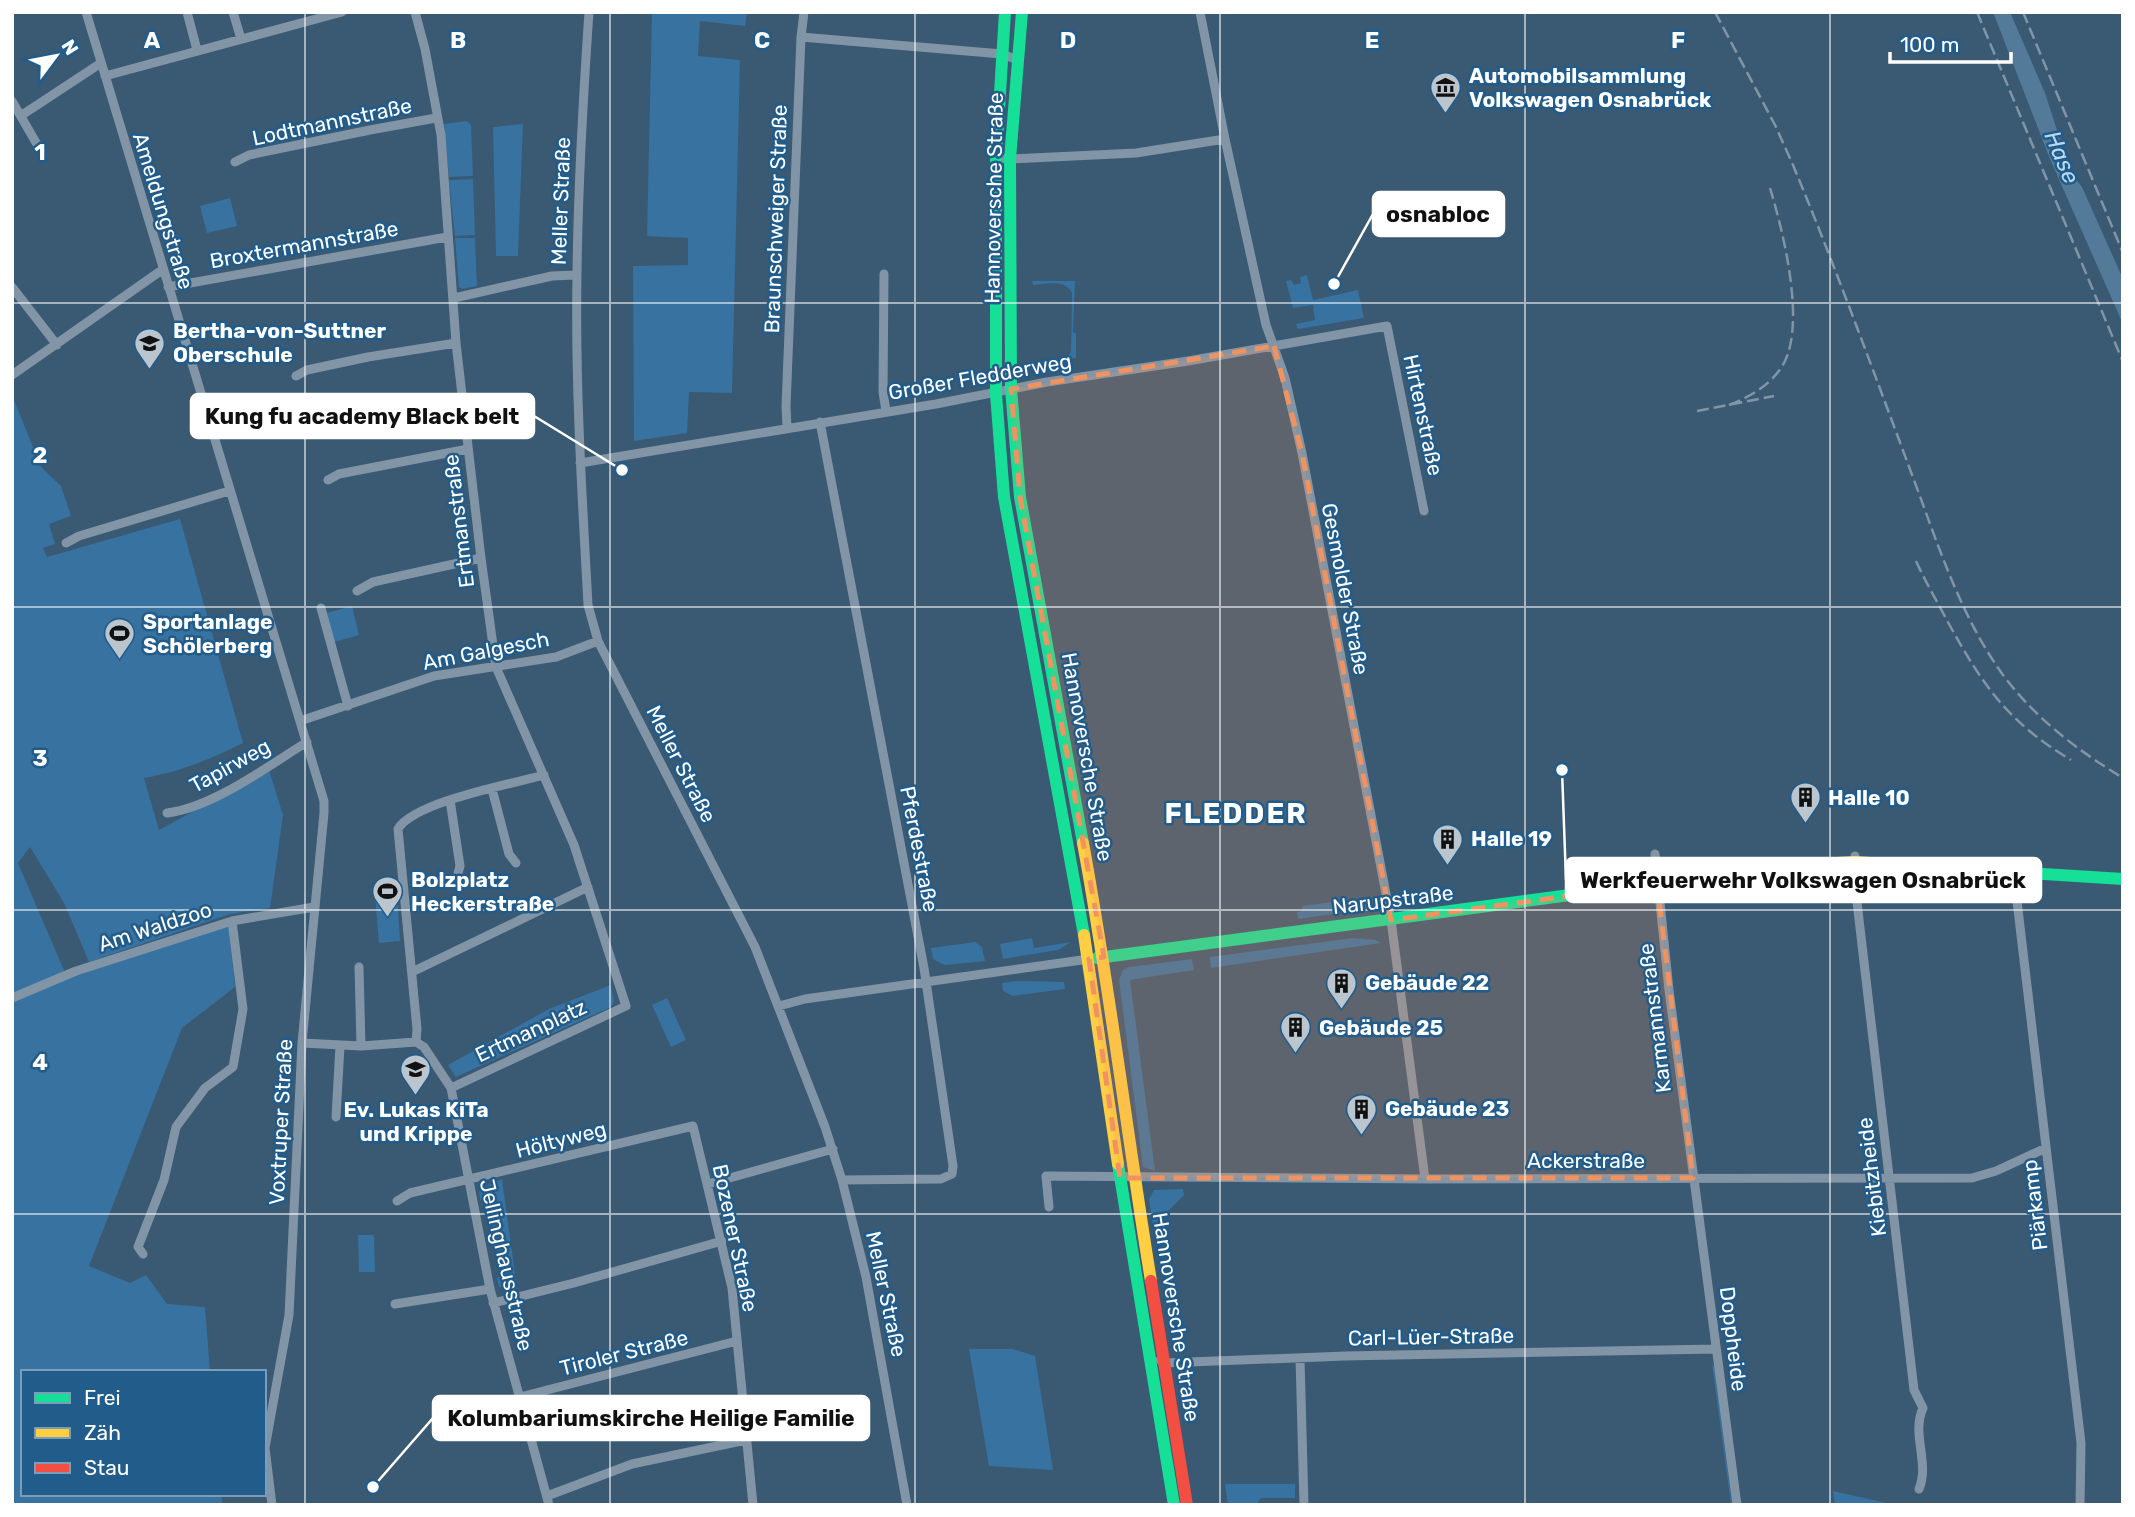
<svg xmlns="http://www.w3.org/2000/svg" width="2135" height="1517" viewBox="0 0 2135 1517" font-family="Rubik,sans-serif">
  <rect width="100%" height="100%" fill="#3a5972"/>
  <path fill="#3772a0" d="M652,12H747L745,26L700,21L698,56L740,60L732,393L689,392L687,433L634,441L633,266L688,265V238L647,236Z
    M467,121L471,125L473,176L449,177L444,124Z
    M523,124L518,256H496L493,127Z
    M473,179L475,235L455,236L449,180Z
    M230,198L237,226L207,233L200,206Z
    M455,238H475L477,286L462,289L459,287Z
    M1307,275L1313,300L1358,290L1364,318L1298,329L1296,324L1315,320L1313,305L1293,308L1286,281L1291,280L1294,285L1301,283L1300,277Z
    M1032,281H1075L1073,332L1076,333V358L1067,359L1071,351L1072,293C1066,279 1046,284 1033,285Z
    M12,395L41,467L61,486L71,516L49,524L55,544L43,548L47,557L180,519L243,743C211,759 180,772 144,778L159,830L269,770L283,815L270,908L230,914L89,962L64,903L30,847L18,863L66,975L228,922L235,987L182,1028L89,1266L130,1283L146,1275L167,1304L205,1307L210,1372H23V1494H221L223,1505H12Z
    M352,606L359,635L334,642L327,613Z
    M397,894L400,941L379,943L375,896Z
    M1371,897L1369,909L1298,919L1297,912L1302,911V906Z
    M1032,938L1034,948L1071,942L1058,950L1003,959L1000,944Z
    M1353,938L1376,940L1381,943L1211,968L1210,957Z
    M975,942L982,947L985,961L945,965L933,959L931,948Z
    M1192,959L1194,970L1130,980L1155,1171L1143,1167L1119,980L1123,970L1129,967Z
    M1019,981L1064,982L1065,989L1013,996L1003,991L1002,983Z
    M611,985L614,1002L611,1007L456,1077L448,1065L549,1009Z
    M667,998L686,1040L671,1047L652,1005Z
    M502,1179L517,1289L499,1287L497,1278L502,1275L487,1201L480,1200L479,1189Z
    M1183,1189L1184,1195L1153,1226L1149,1199L1154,1190Z
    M358,1235H374L375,1272H359Z
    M969,1349H1013L1035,1356L1053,1470L989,1466Z
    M1712,1363L1715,1369L1732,1505H1731Z
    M1225,1484H1295V1498H1261L1256,1505H1228Z
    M1833,1491L1891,1504V1505H1835Z"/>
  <path fill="#537b99" d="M1993,12H2010L2045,93L2071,173L2082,187L2123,279V324L2050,159Z"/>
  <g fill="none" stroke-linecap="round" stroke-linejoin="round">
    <path stroke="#8195a7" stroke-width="9" d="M86,12L324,801V813L302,1043L289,1315L265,1448L272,1505
      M187,12L197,50
      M233,12L241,39
      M415,12L425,49L441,135L456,343L481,558L496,667L574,845L626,1006L451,1088
      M589,12C583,99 578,186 577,274C575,384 582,495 588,605L598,641L755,947L825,1127L842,1180L866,1277L907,1505
      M1200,12L1225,139L1266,325L1285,378L1302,453L1391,920L1425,1179
      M801,37L1002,54L1018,60
      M105,76L342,12
      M12,101L38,146
      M22,115L101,63
      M996,158L1010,159L1136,153L1225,139
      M235,162L249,155L370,130L436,118
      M884,274L883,392L886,411
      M12,287L57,345
      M168,287L447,237
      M454,298L552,276L576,275
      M12,375L162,270
      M296,376L307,370L368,357L456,343
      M820,422L924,968L953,1166L952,1174L941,1179L842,1180
      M787,428L786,406L801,37L804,12
      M580,463L936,404L1047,382L1188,361L1387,326L1424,511
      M328,480L339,474L468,449
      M66,543L79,536L229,491
      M357,591L373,582L481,558
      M321,608L348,706
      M300,721L434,676L556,657L598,641
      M492,789L509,854L516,863
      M450,800L460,866L457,877
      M167,813C212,808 268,766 307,742
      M1655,854L1669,990L1737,1505
      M1855,856V885L1914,1390L1923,1408C1911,1434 1930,1463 1919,1489
      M2017,901L2081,1443L2080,1505
      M359,967L361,1046
      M412,972L588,887
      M12,998L76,971L232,921L314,907
      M779,1006L805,999L1089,959
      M416,1042L424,1047L451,1088L490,1289L549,1505
      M416,1042L417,1029L398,829C414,802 511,784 544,775
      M302,1043L361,1046L416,1042
      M336,1117L340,1046
      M708,1184L833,1149
      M397,1201L410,1193L693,1126L732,1288L753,1505
      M1049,1207L1046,1176L1431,1179L1972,1178L1996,1171L2046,1148
      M143,1254L138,1247L164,1180L176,1127L205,1088L233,1067L243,1009L232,921
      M493,1303L574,1283L722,1241
      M395,1304L490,1289
      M1300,1359L1304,1505
      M1160,1360L1164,1363L1345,1356L1716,1349
      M520,1397L737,1341
      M547,1496L632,1464L746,1440"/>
    <path stroke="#16e098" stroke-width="12" d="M1005,12L996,158V394L1004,497L1084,935
      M1022,12L1010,159L1011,389L1020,497L1083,843
      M1886,864L2123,879
      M1097,958L1585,893
      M1118,1164L1174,1505"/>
    <path stroke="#ffcf43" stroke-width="12" d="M1083,843C1110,989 1127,1135 1151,1281
      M1585,893L1800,865L1855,862L1886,864
      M1084,935L1118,1164"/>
    <path stroke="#f24e42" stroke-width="12" d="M1151,1281L1187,1505"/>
    <path stroke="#8195a5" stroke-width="2.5" stroke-dasharray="12 5" stroke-linecap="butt" d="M1715,12L1775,125L1793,165C1835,266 1873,370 1911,472C1937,541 1959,614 2003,675C2035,718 2077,750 2123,778
      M1977,12L2123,362
      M2023,12L2123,253
      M1729,405C1749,397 1768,387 1781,368C1808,329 1783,231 1770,188
      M1697,411L1774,396
      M1916,561C1926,583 1938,603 1949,624C1983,686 2009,723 2071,760"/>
  </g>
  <path fill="#f09361" fill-opacity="0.2" stroke="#f09361" stroke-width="5" stroke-dasharray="14 9" stroke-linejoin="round" d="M1274,346L1302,453L1391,920L1657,884L1693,1178H1120L1089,959L1104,957L1020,497L1011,389Z"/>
  <path fill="none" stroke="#fff" stroke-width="2" stroke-opacity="0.55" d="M305,12V1505M610,12V1505M915,12V1505M1220,12V1505M1525,12V1505M1830,12V1505M12,303H2123M12,607H2123M12,910H2123M12,1214H2123"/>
  <defs>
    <symbol id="museum-pin" viewBox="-11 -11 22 30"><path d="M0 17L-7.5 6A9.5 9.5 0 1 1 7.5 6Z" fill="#bac5ce" stroke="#225c8a"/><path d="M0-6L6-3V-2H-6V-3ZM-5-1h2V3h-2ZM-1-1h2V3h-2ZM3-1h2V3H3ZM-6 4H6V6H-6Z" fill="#111"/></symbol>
    <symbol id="school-pin" viewBox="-11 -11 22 30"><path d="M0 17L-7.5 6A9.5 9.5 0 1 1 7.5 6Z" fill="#bac5ce" stroke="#225c8a"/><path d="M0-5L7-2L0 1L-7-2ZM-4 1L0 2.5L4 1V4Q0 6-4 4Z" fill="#111"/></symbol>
    <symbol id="stadium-pin" viewBox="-11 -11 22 30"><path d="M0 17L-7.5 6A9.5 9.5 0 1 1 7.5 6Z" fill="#bac5ce" stroke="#225c8a"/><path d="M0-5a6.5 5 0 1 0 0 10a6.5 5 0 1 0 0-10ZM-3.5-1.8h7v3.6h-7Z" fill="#111"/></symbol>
    <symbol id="building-pin" viewBox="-11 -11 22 30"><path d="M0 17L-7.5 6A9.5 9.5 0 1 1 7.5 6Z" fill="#bac5ce" stroke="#225c8a"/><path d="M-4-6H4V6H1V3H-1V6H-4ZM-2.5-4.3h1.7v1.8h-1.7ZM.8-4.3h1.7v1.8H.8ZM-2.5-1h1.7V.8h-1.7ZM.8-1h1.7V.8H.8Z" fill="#111"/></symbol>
  </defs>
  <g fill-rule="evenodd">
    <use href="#museum-pin" x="1428" y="70" width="35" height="47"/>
    <use href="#school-pin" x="132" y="326" width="35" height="47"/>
    <use href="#stadium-pin" x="102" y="616" width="35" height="47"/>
    <use href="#building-pin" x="1788" y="780" width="35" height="47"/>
    <use href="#building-pin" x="1430" y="822" width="35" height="47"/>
    <use href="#stadium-pin" x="370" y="874" width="35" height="47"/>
    <use href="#building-pin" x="1324" y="966" width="35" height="47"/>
    <use href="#building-pin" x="1278" y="1010" width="35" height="47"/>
    <use href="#school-pin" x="398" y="1052" width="35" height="47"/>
    <use href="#building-pin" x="1344" y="1092" width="35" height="47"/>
  </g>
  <g text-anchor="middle" stroke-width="5" stroke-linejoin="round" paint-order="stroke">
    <g font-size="21" font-weight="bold" fill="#fff" stroke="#225c8a" text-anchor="start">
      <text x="1469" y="83">Automobilsammlung<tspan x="1469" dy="24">Volkswagen Osnabrück</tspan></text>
      <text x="173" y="338">Bertha-von-Suttner<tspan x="173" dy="24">Oberschule</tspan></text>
      <text x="143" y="629">Sportanlage<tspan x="143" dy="24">Schölerberg</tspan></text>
      <text x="1828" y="805">Halle 10</text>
      <text x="1471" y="846">Halle 19</text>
      <text x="411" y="887">Bolzplatz<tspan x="411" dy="24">Heckerstraße</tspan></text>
      <text x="1365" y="990">Gebäude 22</text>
      <text x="1319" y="1035">Gebäude 25</text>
      <text x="1385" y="1116">Gebäude 23</text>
      <text x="416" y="1117" text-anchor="middle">Ev. Lukas KiTa<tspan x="416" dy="24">und Krippe</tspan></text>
    </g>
    <g font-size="21" fill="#fff" stroke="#225c8a">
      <text transform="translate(332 122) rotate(-12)" y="7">Lodtmannstraße</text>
      <text transform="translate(994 198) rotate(-89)" y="7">Hannoversche Straße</text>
      <text transform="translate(561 201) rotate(-88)" y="7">Meller Straße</text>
      <text transform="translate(163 211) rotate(73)" y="7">Ameldungstraße</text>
      <text transform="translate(776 219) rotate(-88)" y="7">Braunschweiger Straße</text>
      <text transform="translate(304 245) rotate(-10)" y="7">Broxtermannstraße</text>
      <text transform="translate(980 377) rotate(-10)" y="7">Großer Fledderweg</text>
      <text transform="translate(1423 415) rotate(78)" y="7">Hirtenstraße</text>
      <text transform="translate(459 521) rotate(-97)" y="7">Ertmanstraße</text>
      <text transform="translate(1345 589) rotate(79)" y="7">Gesmolder Straße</text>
      <text transform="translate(486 651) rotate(-11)" y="7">Am Galgesch</text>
      <text transform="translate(1087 757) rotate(80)" y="7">Hannoversche Straße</text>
      <text transform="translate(681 764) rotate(63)" y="7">Meller Straße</text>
      <text transform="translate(230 766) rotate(-29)" y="7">Tapirweg</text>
      <text transform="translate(919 849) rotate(79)" y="7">Pferdestraße</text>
      <text transform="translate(1393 900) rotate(-7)" y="7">Narupstraße</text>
      <text transform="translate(155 927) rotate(-18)" y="7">Am Waldzoo</text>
      <text transform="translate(1655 1018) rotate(-97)" y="7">Karmannstraße</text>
      <text transform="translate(531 1031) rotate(-25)" y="7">Ertmanplatz</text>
      <text transform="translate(281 1122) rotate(-87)" y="7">Voxtruper Straße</text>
      <text transform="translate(561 1140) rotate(-14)" y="7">Höltyweg</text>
      <text x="1586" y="1168">Ackerstraße</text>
      <text transform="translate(1872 1177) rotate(-97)" y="7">Kiebitzheide</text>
      <text transform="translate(2035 1205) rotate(-97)" y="7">Piärkamp</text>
      <text transform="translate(735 1238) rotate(78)" y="7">Bozener Straße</text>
      <text transform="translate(506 1265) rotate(77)" y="7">Jellinghausstraße</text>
      <text transform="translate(886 1294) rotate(78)" y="7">Meller Straße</text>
      <text transform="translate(1176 1317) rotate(81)" y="7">Hannoversche Straße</text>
      <text transform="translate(1431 1337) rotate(-1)" y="7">Carl-Lüer-Straße</text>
      <text transform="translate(1733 1339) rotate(83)" y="7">Doppheide</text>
      <text transform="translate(624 1353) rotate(-14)" y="7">Tiroler Straße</text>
    </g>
    <g font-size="23" font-style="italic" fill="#badaf2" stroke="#225c8a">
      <text transform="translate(2062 157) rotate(67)" y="8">Hase</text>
    </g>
    <g font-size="28" font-weight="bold" letter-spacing="2" fill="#fff" stroke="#225c8a">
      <text x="1236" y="823">FLEDDER</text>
    </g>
  </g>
  <g font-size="23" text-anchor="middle" font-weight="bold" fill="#fff" stroke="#225c8a" stroke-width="5" stroke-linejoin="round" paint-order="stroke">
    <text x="152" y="48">A</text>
    <text x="458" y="48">B</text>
    <text x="762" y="48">C</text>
    <text x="1068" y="48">D</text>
    <text x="1372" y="48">E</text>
    <text x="1678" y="48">F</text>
    <text x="40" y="160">1</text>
    <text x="40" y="463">2</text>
    <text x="40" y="766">3</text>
    <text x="40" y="1070">4</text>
  </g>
  <path fill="none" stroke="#fff" stroke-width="2.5" d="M1334 284L1373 214M622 470L534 416M1562 770L1566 880M373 1487L433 1418"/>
  <g fill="#fff" stroke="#225c8a" stroke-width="2.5">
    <circle cx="1334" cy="284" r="7"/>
    <circle cx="622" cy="470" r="7"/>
    <circle cx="1562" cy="770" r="7"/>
    <circle cx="373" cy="1487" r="7"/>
  </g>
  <g fill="#fff" stroke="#fff" stroke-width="2.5">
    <rect x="1373" y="192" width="131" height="44" rx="7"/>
    <rect x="191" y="394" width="343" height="44" rx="7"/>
    <rect x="1566" y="858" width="475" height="44" rx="7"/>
    <rect x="433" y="1396" width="436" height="44" rx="7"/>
  </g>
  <g font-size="23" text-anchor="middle" font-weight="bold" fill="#111">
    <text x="1438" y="222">osnabloc</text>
    <text x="362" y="424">Kung fu academy Black belt</text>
    <text x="1803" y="888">Werkfeuerwehr Volkswagen Osnabrück</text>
    <text x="651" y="1426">Kolumbariumskirche Heilige Familie</text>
  </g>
  <rect width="2135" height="1517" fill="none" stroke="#ffffff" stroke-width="28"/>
  <rect x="21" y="1370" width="245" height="126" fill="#225c8a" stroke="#7a9db9" stroke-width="2"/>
  <rect x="35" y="1393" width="35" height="10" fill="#16e098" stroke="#7a9db9" stroke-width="2"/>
  <text x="84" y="1405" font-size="21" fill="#ffffff">Frei</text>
  <rect x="35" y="1428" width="35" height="10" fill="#ffcf43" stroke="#7a9db9" stroke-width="2"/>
  <text x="84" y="1440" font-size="21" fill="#ffffff">Zäh</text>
  <rect x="35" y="1463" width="35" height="10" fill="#f24e42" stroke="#7a9db9" stroke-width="2"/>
  <text x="84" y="1475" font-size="21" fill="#ffffff">Stau</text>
  <g transform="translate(56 56) rotate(58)" stroke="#225c8a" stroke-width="5" paint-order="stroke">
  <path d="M0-5L12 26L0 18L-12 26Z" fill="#ffffff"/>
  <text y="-10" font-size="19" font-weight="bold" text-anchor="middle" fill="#ffffff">N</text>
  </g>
  <path d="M1890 52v10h121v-10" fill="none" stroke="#ffffff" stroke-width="3.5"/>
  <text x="1900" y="52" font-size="21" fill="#ffffff" stroke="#225c8a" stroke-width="5" paint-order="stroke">100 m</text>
</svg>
